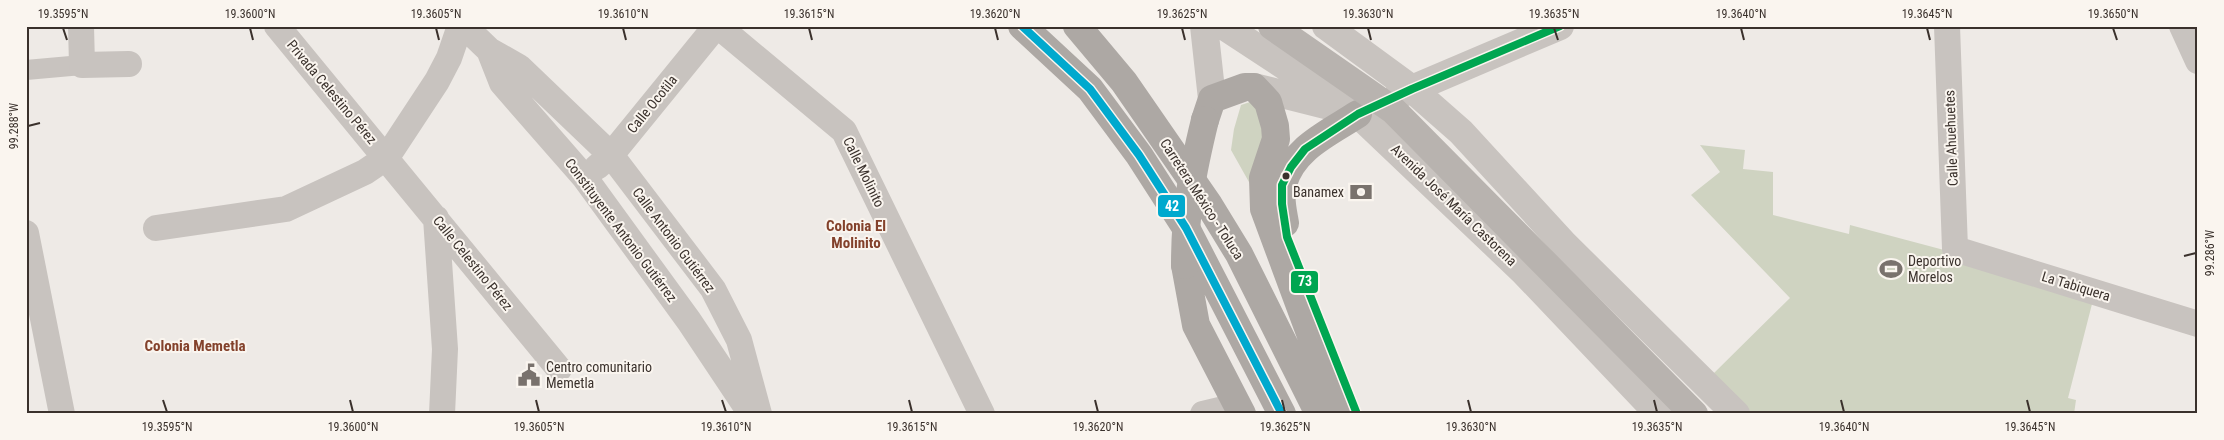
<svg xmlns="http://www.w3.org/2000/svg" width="2224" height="440" viewBox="0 0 2224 440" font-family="'Roboto Condensed',sans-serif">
  <rect width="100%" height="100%" fill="#eeeae6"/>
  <path fill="#cfd3c1" d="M1256,100L1269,102L1263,207L1231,150L1234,129L1241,105Z
    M1700,145L1745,150L1743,169L1773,172V215L1849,234L1850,225L1944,250L2092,304L2068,398L2076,400L2074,414H1749L1712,375L1790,298L1691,195L1720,172Z"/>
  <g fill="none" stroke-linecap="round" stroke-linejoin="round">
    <path stroke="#c8c3bf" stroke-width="20" d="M26,70L82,65"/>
    <path stroke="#c8c3bf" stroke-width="26" d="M81,26L82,65L129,64
      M277,26L559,369
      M464,26L489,50L519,67L611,155L713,289L739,340L759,414
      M718,26L844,131L982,414
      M1947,26L1955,249L2198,324
      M2182,26L2198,61
      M489,50L502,83L585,178L689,321L751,414
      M597,167L611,155L716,26
      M436,218L445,349L442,414
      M156,228L286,209L365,172L387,157L437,81L449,58L460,26
      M26,233L62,414
      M1203,414L1224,409"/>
    <path stroke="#c8c3bf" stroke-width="28" d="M1204,26L1212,99
      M1224,26L1358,114L1523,271L1659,414
      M1326,26L1412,89L1461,132L1564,244L1736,414
      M1254,87L1333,107
      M1398,95L1560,26"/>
    <path stroke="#ada8a4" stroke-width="28" d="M1022,26L1090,89L1139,155L1186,228L1282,414
      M1077,26L1124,82L1209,205L1239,254L1319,414
      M1205,120L1212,99L1245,87H1254L1268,102L1275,126L1276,139L1263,178L1264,209L1340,414
      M1285,223C1283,211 1279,196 1283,184C1293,148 1329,133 1358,114
      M1185,265L1196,325L1242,414"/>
    <path stroke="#b8b3af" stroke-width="28" d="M1272,26L1393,110L1694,414"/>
    <path stroke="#ada8a4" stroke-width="28" d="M1185,265C1185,210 1192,173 1205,120"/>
    <defs>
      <path id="bus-1" d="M1022,26L1090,89L1139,155L1186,228L1282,414"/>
      <path id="bus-2" d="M1357,414L1287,237L1282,204V185L1291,167L1305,149L1358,114L1412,89L1560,26"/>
    </defs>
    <use href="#bus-1" stroke="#faf5ef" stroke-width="11"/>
    <use href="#bus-2" stroke="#faf5ef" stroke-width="11"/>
    <use href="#bus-1" stroke="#00a9ce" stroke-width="8"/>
    <use href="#bus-2" stroke="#00a651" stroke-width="8"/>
  </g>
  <path fill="none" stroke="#3a312c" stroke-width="2" d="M63,28L67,40M250,28L253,40M436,28L439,40M623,28L626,40M809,28L812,40M995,28L998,40M1182,28L1185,40M1368,28L1371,40M1554,28L1558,40M1741,28L1744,40M1927,28L1930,40M2113,28L2117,40M28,126L40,123M2184,256L2196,253M163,400L167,412M350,400L353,412M536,400L539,412M722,400L726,412M909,400L912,412M1095,400L1098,412M1282,400L1285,412M1468,400L1471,412M1654,400L1657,412M1841,400L1844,412M2027,400L2030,412"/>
  <defs>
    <symbol id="bank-bare" viewBox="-9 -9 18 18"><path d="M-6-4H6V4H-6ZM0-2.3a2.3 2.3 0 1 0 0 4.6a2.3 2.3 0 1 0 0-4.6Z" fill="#79726d" stroke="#faf5ef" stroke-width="2.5" paint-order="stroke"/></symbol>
    <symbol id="stadium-bare" viewBox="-9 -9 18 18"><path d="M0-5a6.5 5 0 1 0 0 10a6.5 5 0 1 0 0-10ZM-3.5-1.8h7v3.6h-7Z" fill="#79726d" stroke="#faf5ef" stroke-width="2.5" paint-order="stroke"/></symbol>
    <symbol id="civic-bare" viewBox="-9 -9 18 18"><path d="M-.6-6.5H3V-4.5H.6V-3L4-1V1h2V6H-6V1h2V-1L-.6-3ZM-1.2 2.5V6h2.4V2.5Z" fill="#79726d" stroke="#faf5ef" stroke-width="2.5" paint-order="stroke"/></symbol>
  </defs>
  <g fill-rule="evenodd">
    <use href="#bank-bare" x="1345" y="176" width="32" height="32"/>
    <use href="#stadium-bare" x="1875" y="253" width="32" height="32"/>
    <use href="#civic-bare" x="513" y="359" width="32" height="32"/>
  </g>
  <circle fill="#3a312c" stroke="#faf5ef" stroke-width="2" cx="1286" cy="176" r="4.5"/>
  <g text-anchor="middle" stroke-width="4" stroke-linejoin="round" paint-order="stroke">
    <g font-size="14" fill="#3a312c" stroke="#faf5ef">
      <text transform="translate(332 92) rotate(50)" y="5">Privada Celestino Pérez</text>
      <text transform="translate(652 104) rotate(-51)" y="5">Calle Ocotila</text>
      <text transform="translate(1951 138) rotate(-92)" y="5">Calle Ahuehuetes</text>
      <text transform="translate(864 172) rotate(64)" y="5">Calle Molinito</text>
      <text transform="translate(1202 199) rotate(57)" y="5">Carretera México - Toluca</text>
      <text transform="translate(1454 205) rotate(44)" y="5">Avenida José María Castorena</text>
      <text transform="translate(621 230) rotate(53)" y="5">Constituyente Antonio Gutiérrez</text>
      <text transform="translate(674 240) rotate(53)" y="5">Calle Antonio Gutiérrez</text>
      <text transform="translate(473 263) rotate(51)" y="5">Calle Celestino Pérez</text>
      <text transform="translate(2076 286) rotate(17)" y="5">La Tabiquera</text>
    </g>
    <g font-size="14" fill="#3a312c" stroke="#faf5ef" text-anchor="start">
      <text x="1344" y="197" text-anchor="end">Banamex</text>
      <text x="1908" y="266">Deportivo<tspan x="1908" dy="16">Morelos</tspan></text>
      <text x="546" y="372">Centro comunitario<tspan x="546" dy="16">Memetla</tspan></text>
    </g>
    <g font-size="15" font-weight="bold" fill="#83412b" stroke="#faf5ef">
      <text x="856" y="231">Colonia El<tspan x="856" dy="17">Molinito</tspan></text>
      <text x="195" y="351">Colonia Memetla</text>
    </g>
  </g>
  <g stroke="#faf5ef" stroke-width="2">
    <rect x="1157" y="194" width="29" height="24" rx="5" fill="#00a9ce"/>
    <rect x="1290" y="270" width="29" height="24" rx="5" fill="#00a651"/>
  </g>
  <g font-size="14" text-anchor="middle" font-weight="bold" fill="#fff">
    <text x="1172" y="211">42</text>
    <text x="1305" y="286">73</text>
  </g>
  <rect width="2224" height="440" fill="none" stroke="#faf5ef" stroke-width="55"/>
  <rect x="28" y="28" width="2168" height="384" fill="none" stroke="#3a312c" stroke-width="2"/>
  <g font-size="12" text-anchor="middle" fill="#3a312c">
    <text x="63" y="18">19.3595°N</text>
    <text x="250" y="18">19.3600°N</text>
    <text x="436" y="18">19.3605°N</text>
    <text x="623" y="18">19.3610°N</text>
    <text x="809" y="18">19.3615°N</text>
    <text x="995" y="18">19.3620°N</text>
    <text x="1182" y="18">19.3625°N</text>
    <text x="1368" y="18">19.3630°N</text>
    <text x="1554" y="18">19.3635°N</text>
    <text x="1741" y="18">19.3640°N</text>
    <text x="1927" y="18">19.3645°N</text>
    <text x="2113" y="18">19.3650°N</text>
    <text transform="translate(14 126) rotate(-90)" y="4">99.288°W</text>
    <text transform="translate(2210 253) rotate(-90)" y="4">99.286°W</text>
    <text x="167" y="431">19.3595°N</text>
    <text x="353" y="431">19.3600°N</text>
    <text x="539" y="431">19.3605°N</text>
    <text x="726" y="431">19.3610°N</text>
    <text x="912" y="431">19.3615°N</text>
    <text x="1098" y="431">19.3620°N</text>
    <text x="1285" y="431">19.3625°N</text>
    <text x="1471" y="431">19.3630°N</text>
    <text x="1657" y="431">19.3635°N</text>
    <text x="1844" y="431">19.3640°N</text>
    <text x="2030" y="431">19.3645°N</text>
  </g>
</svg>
